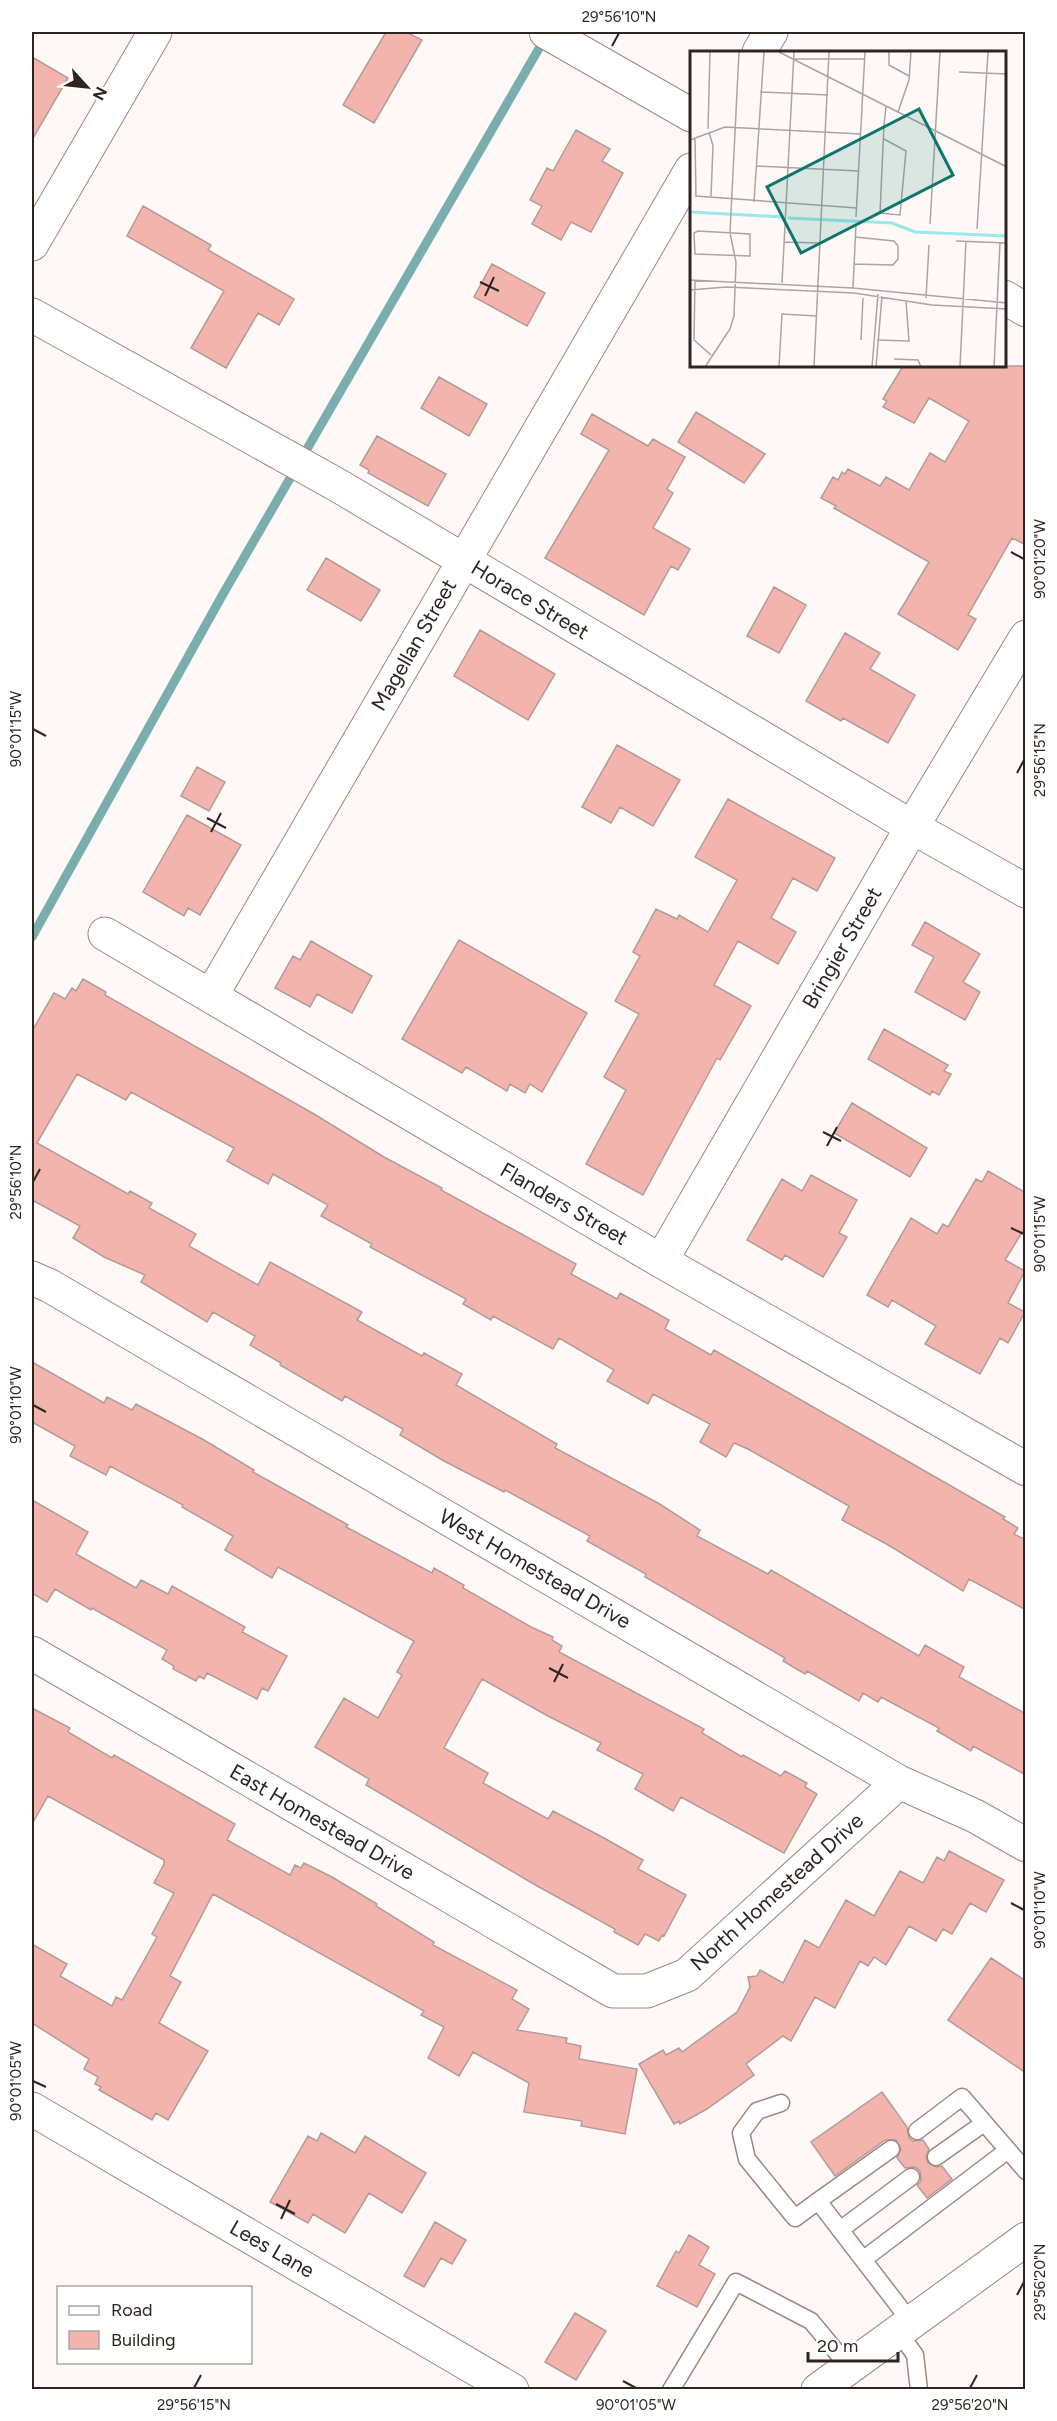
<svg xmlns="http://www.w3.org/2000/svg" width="1057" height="2421" viewBox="0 0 1057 2421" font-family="Figtree,sans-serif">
  <rect width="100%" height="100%" fill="#fef9f6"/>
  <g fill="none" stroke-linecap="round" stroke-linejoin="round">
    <path stroke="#7aaeae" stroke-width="9" d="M32,937L223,594L545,38"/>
  </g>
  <path fill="#f4b4ae" stroke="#b49b98" stroke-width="1.5" d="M386,32H406L422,40L374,123L343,105Z
    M32,57L68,78L32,140Z
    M576,130L610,149L602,161L623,173L591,232L571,222L561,240L532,224L542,206L530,200L547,168L553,171Z
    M143,206L211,245L208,250L294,299L279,325L258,313L226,368L191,348L224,291L127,236Z
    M492,264L545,293L527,326L474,297Z
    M903,366H1026V545L1012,538L968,615L976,619L958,650L898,614L929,562L834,508L836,506L821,498L833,477L838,480L842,472L845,474L848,469L880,486L886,477L909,490L930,453L945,462L969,421L929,398L914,423L883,407L887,401L883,399Z
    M439,377L487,404L469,436L421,408Z
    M696,412L765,454L744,483L678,442Z
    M592,414L648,446L653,439L685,457L667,489L673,493L653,528L690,549L678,570L671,566L644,615L545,558L609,450L581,434Z
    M377,436L446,474L428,506L368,473L369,470L360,465Z
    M326,558L380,590L361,621L307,590Z
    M774,587L806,605L779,653L747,636Z
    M480,630L555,674L528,720L454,676Z
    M845,633L880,653L870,669L915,695L888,743L843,718L841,721L806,701Z
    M617,745L680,780L653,826L620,807L611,823L582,807Z
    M197,767L225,782L209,811L181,796Z
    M728,799L835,858L817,891L793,878L771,918L796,932L778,964L738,941L714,985L751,1006L720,1060L717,1058L643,1195L586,1164L626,1090L604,1077L639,1014L615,1001L640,956L633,952L656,909L677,919L679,915L708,932L737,880L695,857Z
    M187,815L241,845L200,915L188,908L184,916L143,892Z
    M925,922L980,954L963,982L980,992L965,1020L915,992L934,957L912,945Z
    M459,940L587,1013L542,1092L530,1084L525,1093L510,1084L507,1091L466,1067L462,1073L402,1039Z
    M311,941L372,976L352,1013L317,994L310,1007L275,988L293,956L300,960Z
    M83,979L106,992L105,995L314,1114L384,1157L442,1188L441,1190L576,1264L571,1274L617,1299L620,1293L653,1311L669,1320L665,1329L711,1355L714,1350L1005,1517L1003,1519L1018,1528L1014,1534L1026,1540V1610L969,1579L963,1591L890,1546L842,1520L849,1506L748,1449L734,1443L726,1457L700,1442L710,1424L653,1394L648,1404L607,1381L614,1370L559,1338L553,1349L493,1316L491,1320L463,1304L466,1299L370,1247L372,1244L321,1216L328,1205L273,1174L268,1184L227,1161L234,1148L131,1092L126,1100L77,1074L37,1143L128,1194L130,1191L152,1203L149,1208L196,1234L189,1246L258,1285L270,1262L362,1312L357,1320L422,1356L424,1353L462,1374L456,1385L557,1444L555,1448L658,1503L700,1530L697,1536L768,1574L771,1570L919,1656L925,1645L964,1667L959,1677L1026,1714V1775L973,1746L971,1751L937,1731L939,1728L881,1697L878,1702L863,1693L859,1701L807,1671L805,1674L783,1661L785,1658L645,1577L646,1574L587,1541L590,1536L505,1490L504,1492L444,1461L400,1435L403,1429L345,1396L342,1401L280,1365L281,1363L250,1345L255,1336L213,1312L207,1322L141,1282L145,1275L104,1257L73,1238L80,1226L32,1200V1031L54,993L65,999L72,988L76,991Z
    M884,1029L948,1065L944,1071L951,1074L939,1095L932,1091L930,1095L868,1059Z
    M852,1103L927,1148L910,1177L834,1133Z
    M988,1171L1026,1193V1226L1005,1260L1025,1271L1008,1303L1025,1312L1008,1343L1000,1338L980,1374L925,1344L936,1326L892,1300L888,1307L867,1295L911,1218L937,1234L943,1224L948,1227L976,1179L982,1182Z
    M811,1175L857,1200L839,1233L847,1237L823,1277L785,1255L782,1260L747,1240L782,1179L802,1191Z
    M32,1362L104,1403L107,1397L132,1410L136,1404L204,1440L254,1470L253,1472L348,1525L346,1527L432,1573L434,1568L464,1585L463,1588L531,1627L553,1637L552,1640L562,1646L559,1652L704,1729L702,1733L742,1757L743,1755L781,1776L785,1771L807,1783L805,1787L817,1794L784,1853L681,1797L673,1811L635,1789L643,1774L597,1750L601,1743L548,1716L482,1679L444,1748L488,1773L483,1783L548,1819L553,1811L604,1838L643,1860L638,1869L686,1895L664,1936L662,1935L659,1941L645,1934L638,1945L614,1932L615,1929L532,1883L366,1785L369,1779L315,1747L344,1698L378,1718L402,1675L397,1672L414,1641L278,1567L272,1578L225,1550L233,1536L182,1507L183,1505L110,1466L106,1475L70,1456L75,1446L32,1422Z
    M32,1500L88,1532L76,1554L136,1588L141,1580L168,1594L172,1586L245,1627L242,1632L287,1656L268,1691L262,1688L257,1699L207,1673L204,1679L199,1676L196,1681L173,1669L174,1666L162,1659L167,1650L92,1608L91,1610L55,1589L47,1602L32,1593Z
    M32,1708L70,1728L68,1732L112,1758L114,1755L235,1824L227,1840L290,1875L295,1865L301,1868L304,1863L332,1877L377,1904L376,1906L434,1942L433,1945L517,1990L512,1999L529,2009L517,2030L567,2038L566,2043L581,2046L579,2059L637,2069L625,2134L581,2126L582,2121L524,2112L529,2083L473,2052L459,2076L428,2058L444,2027L421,2015L424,2011L213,1894L170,1976L181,1982L159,2023L208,2051L168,2120L156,2113L152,2120L99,2090L101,2087L95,2084L98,2077L84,2069L89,2059L32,2023V1944L67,1964L60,1976L112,2006L116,1997L122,2000L157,1937L152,1934L174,1893L154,1883L164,1864V1860L48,1796L32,1824Z
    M949,1851L1004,1880L986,1912L970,1903L952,1934L943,1929L936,1941L909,1926L886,1965L874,1957L868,1966L860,1961L835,2008L815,1997L791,2041L783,2036L746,2064L754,2075L707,2109L680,2124L679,2121L674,2124L639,2064L663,2050L666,2055L679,2048L682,2052L737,2012L750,1987L748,1977L757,1976L760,1970L783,1983L805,1940L819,1948L846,1900L874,1916L900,1871L923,1883L937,1857L944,1861Z
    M991,1958L1026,1981V2073L948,2020Z
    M882,2092L907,2127L909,2138L913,2141L923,2140L929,2149L926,2157L928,2163L936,2167L942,2166L952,2179L927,2198L917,2185L921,2181L920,2171L915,2167L905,2168L897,2158L901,2149L896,2140H885L835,2176L811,2142Z
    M321,2133L355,2153L365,2136L426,2173L402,2213L369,2193L345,2233L313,2214L308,2223L270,2202L308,2136L317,2141Z
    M435,2222L466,2240L452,2264L441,2258L424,2287L404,2276Z
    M689,2235L709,2247L699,2265L715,2274L697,2307L657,2286L676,2251L679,2253Z
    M575,2313L606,2331L576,2380L545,2362Z"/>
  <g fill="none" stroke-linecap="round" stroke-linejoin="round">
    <defs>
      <path id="lane" d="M781,2103L757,2111L741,2133L747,2159L795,2218L818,2201
        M917,2131L962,2097L1026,2171
        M891,2149L818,2201L911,2322
        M936,2157L984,2123
        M840,2230L911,2177
        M864,2259L1008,2150
        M898,2331L915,2355L919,2390
        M671,2390L736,2282L811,2321L849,2367"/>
      <path id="street" d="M546,32L691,115
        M759,52L771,32
        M32,244L155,32
        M1004,297L1026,310
        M32,315L339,486L912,827L1026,891
        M105,934L661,1261L1026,1469
        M211,996L691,170
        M661,1261L912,827L1026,637
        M32,1278L50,1286L899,1782L975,1816L1026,1845
        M32,1653L613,1991H647L687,1975L899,1782
        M32,2109L512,2390"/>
      <path id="secondary" d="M818,2390L1026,2239"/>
    </defs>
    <use href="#lane" stroke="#9d887d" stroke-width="19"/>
    <use href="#street" stroke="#9d887d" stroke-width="35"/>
    <use href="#secondary" stroke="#9d887d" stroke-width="35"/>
    <use href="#lane" stroke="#fff" stroke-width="16"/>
    <use href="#street" stroke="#fff" stroke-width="33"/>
    <use href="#secondary" stroke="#fff" stroke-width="33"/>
  </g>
  <path fill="none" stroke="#2e2521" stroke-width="2" d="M612,46L619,33M480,282L499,291M485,296L494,277M1011,552L1024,559M33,729L46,736M1017,773L1024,760M207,818L226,828M211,832L221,813M823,1132L841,1141M827,1146L837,1127M33,1182L40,1169M1011,1228L1024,1234M33,1405L46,1412M549,1668L568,1678M554,1682L563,1664M1011,1903L1024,1910M33,2081L46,2087M276,2204L295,2214M281,2219L290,2200M1017,2295L1024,2282M623,2381L636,2388M194,2388L201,2375M970,2388L977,2375"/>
  <g text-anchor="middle" stroke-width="4.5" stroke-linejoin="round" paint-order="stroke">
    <g font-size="21" fill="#2e2521" stroke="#fff">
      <text transform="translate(530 600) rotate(31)" y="7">Horace Street</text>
      <text transform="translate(414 645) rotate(-60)" y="7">Magellan Street</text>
      <text transform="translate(842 948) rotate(-60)" y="7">Bringier Street</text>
      <text transform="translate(564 1204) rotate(30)" y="7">Flanders Street</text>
      <text transform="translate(535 1569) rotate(30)" y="7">West Homestead Drive</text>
      <text transform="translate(322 1822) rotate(30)" y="7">East Homestead Drive</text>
      <text transform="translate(777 1892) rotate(-42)" y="7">North Homestead Drive</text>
      <text transform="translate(272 2249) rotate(30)" y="7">Lees Lane</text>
    </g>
  </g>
  <g transform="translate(690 51)">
    <rect width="316" height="316" fill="#fef9f6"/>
    <path fill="none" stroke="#9be8ea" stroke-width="3" d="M0,161L93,166M98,167L202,172L225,181L317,185"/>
    <path fill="none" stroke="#aba4a1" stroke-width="1.5" d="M89,1L317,116M199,1V14L219,25M104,8H175M269,21L317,23M70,41L138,44M208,61L219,29L221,1M18,78L20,1M19,81L23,95L21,145M5,87L6,145L167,157M194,88L216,100L210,164L190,162L194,73L196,56M0,89L35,76L171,83M66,115L169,120M64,151L74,1M166,166L175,1M240,173L250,1M287,178L298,1M8,180L60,183V205L5,203L4,182ZM266,190L317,192M94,191L129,192M164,213L203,214L208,208V195L204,190L165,186M0,229L163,237L317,252M5,229L4,289L21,304M92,232L104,1M163,237L166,173M0,239L36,236L164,242L242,254L317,258M236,247L239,194M171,289L173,247M187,289L219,290L216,250M204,308L228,309L231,316M15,316L40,278L44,265L46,211L40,182L49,1M89,316L92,263L127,265M124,316L139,1M182,316L188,243M186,316L192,245M270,316L276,190M304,316L310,192"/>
    <path fill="#0f766e" fill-opacity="0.15" stroke="#0f766e" stroke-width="3" d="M229,58L263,124L111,202L77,136Z"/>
    <rect width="316" height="316" fill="none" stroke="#2e2521" stroke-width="3"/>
  </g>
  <rect width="1057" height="2421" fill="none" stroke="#ffffff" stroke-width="66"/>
  <rect x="57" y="2286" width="195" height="78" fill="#ffffff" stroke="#aba8a6" stroke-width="1.5"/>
  <rect x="69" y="2306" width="30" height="9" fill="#ffffff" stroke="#aba8a6" stroke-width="1.5"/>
  <text x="111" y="2316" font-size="18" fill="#2e2521">Road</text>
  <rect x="69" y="2331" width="30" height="18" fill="#f4b4ae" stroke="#aba8a6" stroke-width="1.5"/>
  <text x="111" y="2346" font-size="18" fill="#2e2521">Building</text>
  <g transform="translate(87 87) rotate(117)" stroke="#ffffff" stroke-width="4.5" paint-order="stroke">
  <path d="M0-4.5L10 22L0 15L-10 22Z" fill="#2e2521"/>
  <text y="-9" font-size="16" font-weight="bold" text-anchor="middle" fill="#2e2521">N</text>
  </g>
  <path d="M808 2352v9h90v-9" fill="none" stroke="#2e2521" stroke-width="3"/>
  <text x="817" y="2352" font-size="18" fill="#2e2521" stroke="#ffffff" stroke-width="4.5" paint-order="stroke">20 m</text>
  <rect x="33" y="33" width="991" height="2355" fill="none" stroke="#2e2521" stroke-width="2"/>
  <g font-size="15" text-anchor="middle" fill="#2e2521">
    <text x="619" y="22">29°56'10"N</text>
    <text transform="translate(1040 559) rotate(-90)" y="5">90°01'20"W</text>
    <text transform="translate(16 729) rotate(-90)" y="5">90°01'15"W</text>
    <text transform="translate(1040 760) rotate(-90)" y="5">29°56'15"N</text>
    <text transform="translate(16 1182) rotate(-90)" y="5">29°56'10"N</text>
    <text transform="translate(1040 1234) rotate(-90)" y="5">90°01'15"W</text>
    <text transform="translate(16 1405) rotate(-90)" y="5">90°01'10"W</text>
    <text transform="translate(1040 1910) rotate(-90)" y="5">90°01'10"W</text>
    <text transform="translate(16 2081) rotate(-90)" y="5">90°01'05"W</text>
    <text transform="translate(1040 2282) rotate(-90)" y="5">29°56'20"N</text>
    <text x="194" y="2410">29°56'15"N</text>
    <text x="636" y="2410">90°01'05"W</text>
    <text x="970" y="2410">29°56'20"N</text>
  </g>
</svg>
